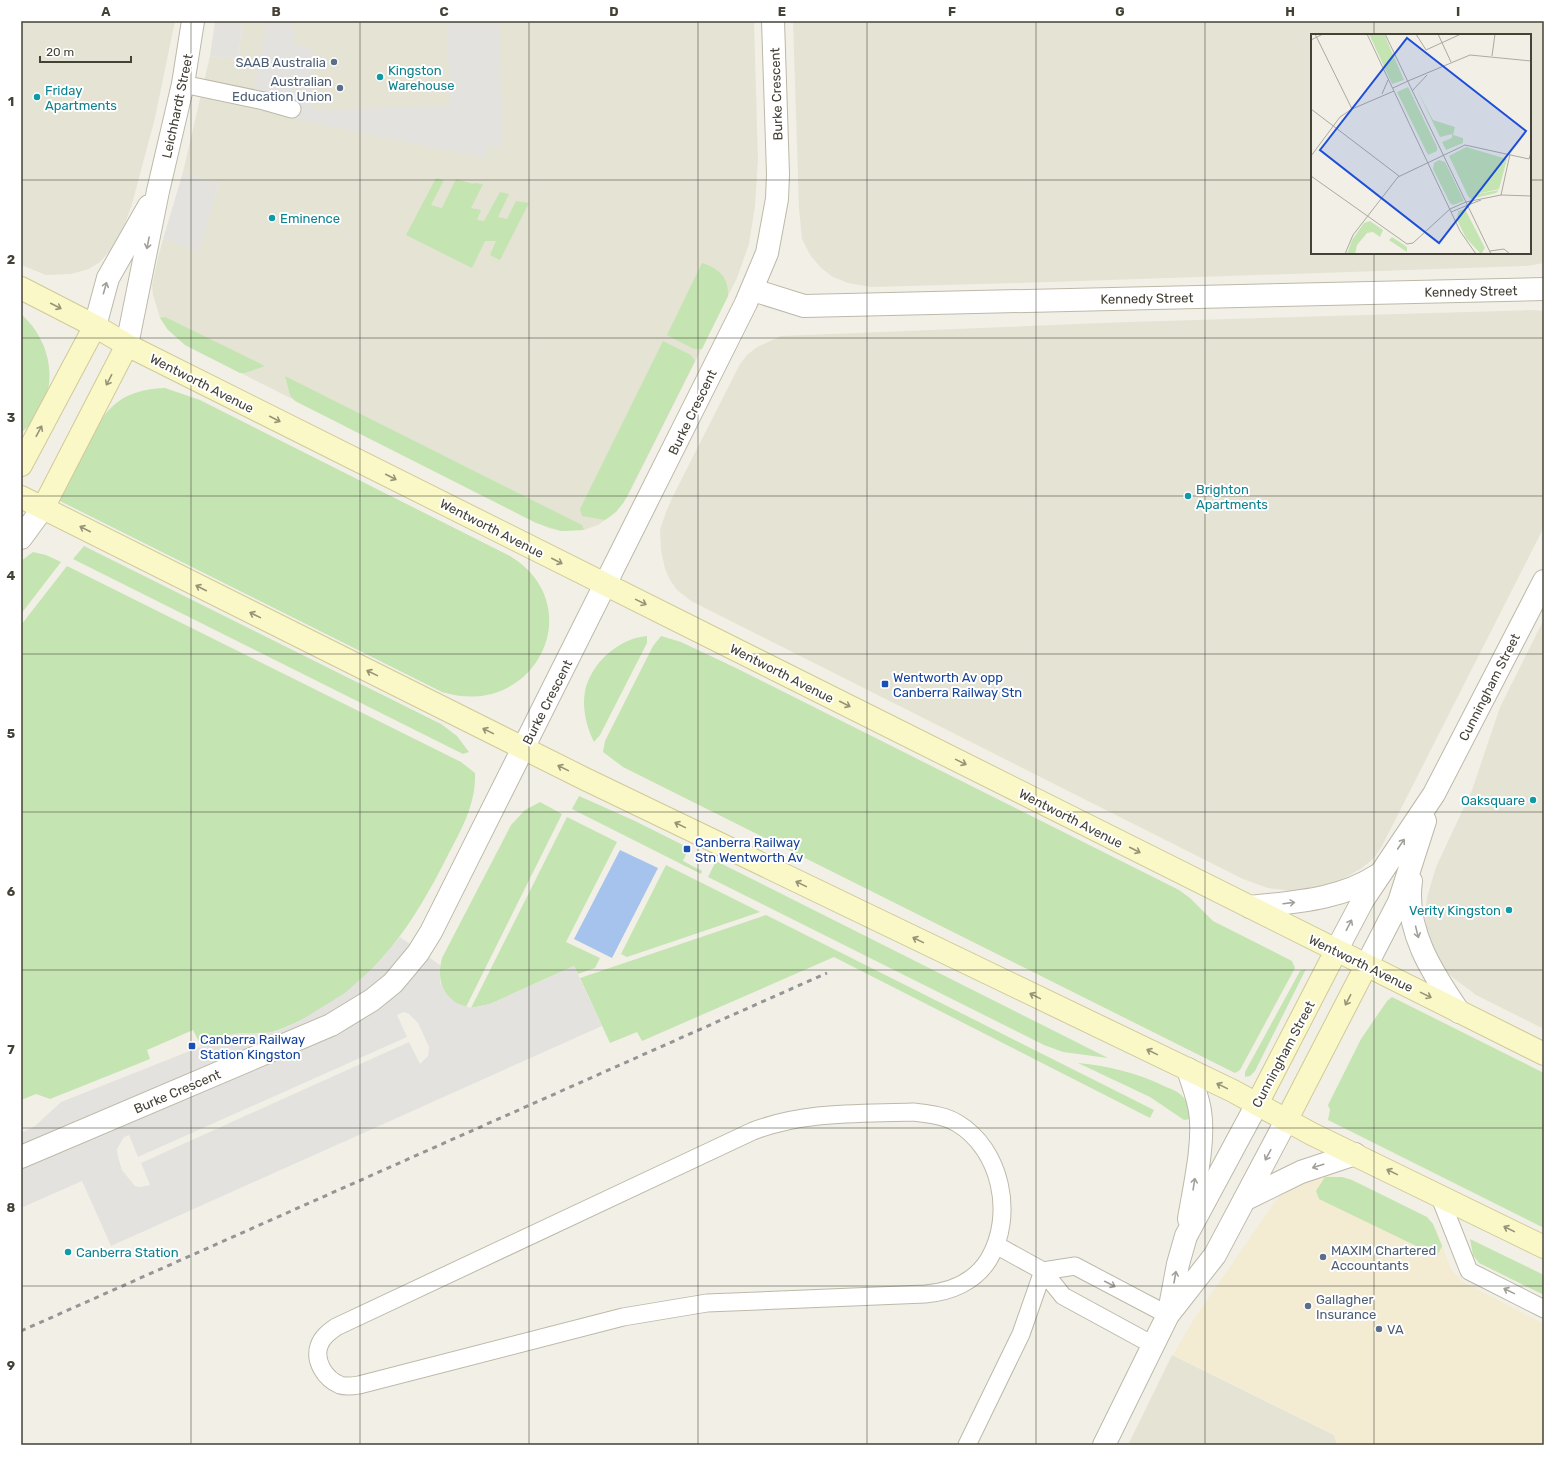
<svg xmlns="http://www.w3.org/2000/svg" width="1565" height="1466" viewBox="0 0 1565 1466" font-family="Rubik,sans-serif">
  <rect width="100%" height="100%" fill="#f2f0e6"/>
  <path fill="#e5e3d4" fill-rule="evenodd" d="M21,21H175L155,118L132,204L121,235L114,246L100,262L89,269L71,274L46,275L21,265Z
    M243,21H754L758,160L755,206L749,244L737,278L628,496L611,516L598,525L584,530L561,531L548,528L185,345L166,326L160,318L153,295L152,285L158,258L163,239L199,250L219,184L183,172L210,56L238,59Z
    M793,21H1544V263L1527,266L1021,283L871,287L848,283L833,277L821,268L810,255L802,239L799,209ZM1312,35H1530V253H1312Z
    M1532,310L1544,311V527L1382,846L1374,858L1362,868L1334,884L1291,891L1268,888L1243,879L691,601L677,590L670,580L665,569L661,550L660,530L666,512L673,496L740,364L747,355L757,347L781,336L1127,322Z
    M1544,619V1029L1476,995L1452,977L1442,966L1428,943L1425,917L1427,897L1436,867L1472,790L1500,707Z
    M1172,1355L1334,1435L1337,1445H1128Z"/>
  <path fill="#f3ebd2" d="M1331,1176L1352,1180L1427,1217L1437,1231L1451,1269L1462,1281L1544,1324V1445H1337L1334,1435L1173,1355L1193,1320L1276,1200L1291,1187L1318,1177Z"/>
  <path fill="#c4e4b1" d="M436,178L444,180L431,205L442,208L456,179L473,184L474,183L483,184L471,208L481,210L477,220L484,221L500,192L509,194L498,217L507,219L516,201L529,203L500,260L490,255L496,241H485L472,268L406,235Z
    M702,263C719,268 729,278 728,296L702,349H694L667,335Z
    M21,314C57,346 61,401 21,433Z
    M165,317L265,366L245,373H240L185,345L168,330L160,318Z
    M663,341L691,355L695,361L624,502L616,512L605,520L582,516L580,509Z
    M285,376L582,525L584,530L561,531L536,523L295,401L290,395Z
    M165,388L200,400L510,556C592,606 534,721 442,692L58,500C67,483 76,465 85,448C105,410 117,390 165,388Z
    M84,546L441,724L457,736L469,752L463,754L73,559Z
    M33,552L46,555L61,562L21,614V561Z
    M67,566L461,762L475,773C476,804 462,828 448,855C413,925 371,989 297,1022C286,1027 274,1033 262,1034C253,1034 244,1033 235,1034C223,1035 211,1042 201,1046L193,1030L147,1050L150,1059L50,1099L36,1094L21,1100V625Z
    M647,636V643L600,735L594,742C586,726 582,708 585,691C591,663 619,638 647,636Z
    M661,636L681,642L736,668L1179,890L1190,898L1213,921L1292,961L1295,968L1240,1070L1235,1073L623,767L603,752L605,741L653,646Z
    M579,796L635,821L689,848L683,861L702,871L701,874L572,809Z
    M540,802L562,814L466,1007C443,1000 436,980 442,958L511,825L525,810Z
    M567,817L617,842L566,942L600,958L595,968L578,974L574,966L490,1004L471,1008Z
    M716,861L1108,1058L1063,1052L1044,1045L708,877Z
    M666,865L760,912L627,957L621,954Z
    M766,915L1154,1110L1150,1118L834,957L642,1041L637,1032L610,1043L580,978Z
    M1306,969L1255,1071L1250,1076L1245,1077V1072L1300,971Z
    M1392,997L1544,1073V1228L1328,1120L1330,1110L1328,1105L1361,1039L1387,1001Z
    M1078,1063C1109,1066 1138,1073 1166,1087C1171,1089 1177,1091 1180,1094C1188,1100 1189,1110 1190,1119L1184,1120L1150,1097Z
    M1325,1177H1342L1352,1180L1427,1217L1433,1224L1442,1246L1437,1256L1319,1199L1316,1191Z
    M1470,1239L1544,1275V1295L1479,1263L1473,1255Z"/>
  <path fill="#e3e2de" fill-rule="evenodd" d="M215,21H243L238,59L210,56Z
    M266,21H294V45L311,47L313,110L450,106L447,21H499L502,146L486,147L485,158L318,124L251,108Z
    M183,172L219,184L199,251L163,239Z
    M400,937L440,965V982L446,994L456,1003L471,1008L490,1004L574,966L602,1026L111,1246L82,1181L21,1208V1133L35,1126L61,1102L225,1037L233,1034L275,1032L298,1022L345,993L376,965ZM404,1012L409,1014L418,1023L429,1047L428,1056L420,1064L409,1042L141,1163L150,1185L141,1187L135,1186L122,1170L118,1157L117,1149L124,1137L129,1135L138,1157L407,1037L397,1015Z"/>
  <path fill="#a5c3ec" d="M620,850L658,868L612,958L574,939Z"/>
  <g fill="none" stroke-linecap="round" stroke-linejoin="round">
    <defs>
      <path id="lane" d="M183,84L264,101L292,109
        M913,1112C928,1114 944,1115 957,1123C1001,1149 1015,1215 989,1259C975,1282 950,1292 925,1294L707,1303L623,1317L359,1385C353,1386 346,1387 340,1385C325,1379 314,1361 319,1346C322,1337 329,1332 336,1327L753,1131C806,1111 858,1114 913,1112Z
        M1439,1195L1469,1271L1544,1309
        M996,1245L1043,1271L1063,1296L1153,1345
        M1043,1271L1075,1266L1168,1315
        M967,1445L1021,1334L1043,1271"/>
      <path id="street" d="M753,290L804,306L1544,289
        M95,326L108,278L149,206
        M127,345L158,191L183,84L193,21
        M21,538L43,508
        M1411,881C1404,930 1433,974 1459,1012
        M1250,907C1294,902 1340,900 1378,875
        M1336,951L1363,900L1434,794L1544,581
        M1366,966L1399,902L1425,821
        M1188,1069C1192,1083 1198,1097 1200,1111C1205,1142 1194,1188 1189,1219
        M21,1157L331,1025L372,1000L393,983L418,953L431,932L746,303L767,253L777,199L778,174L773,21
        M1244,1200L1301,1172L1355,1154
        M1169,1312L1178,1264L1186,1236L1257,1104
        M1104,1445L1168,1315L1215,1255L1286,1121"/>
      <path id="secondary" d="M21,288L95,326L127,345L1544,1054
        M21,465L95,326
        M21,497L583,778L1233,1091L1312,1134L1544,1247
        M43,508L127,345
        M1257,1104L1336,951
        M1286,1121L1366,966"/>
    </defs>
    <use href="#lane" stroke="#bdb9a9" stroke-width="19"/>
    <use href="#street" stroke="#bdb9a9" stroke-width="24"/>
    <use href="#secondary" stroke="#cfca98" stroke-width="24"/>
    <use href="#lane" stroke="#fff" stroke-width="17"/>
    <use href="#street" stroke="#fff" stroke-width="22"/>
    <use href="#secondary" stroke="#fbf8c7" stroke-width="22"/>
    <path stroke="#959595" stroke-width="3" stroke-dasharray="5 5" stroke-linecap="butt" d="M21,1331L827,973"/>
  </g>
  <defs><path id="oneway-shaft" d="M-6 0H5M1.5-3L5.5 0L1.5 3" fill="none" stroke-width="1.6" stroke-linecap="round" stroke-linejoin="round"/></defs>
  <g stroke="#a2a09a">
    <use href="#oneway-shaft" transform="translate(148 243) rotate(101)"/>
    <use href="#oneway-shaft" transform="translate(105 288) rotate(-74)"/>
    <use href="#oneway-shaft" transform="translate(1401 844) rotate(-56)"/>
    <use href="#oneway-shaft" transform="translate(1289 903) rotate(-7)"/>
    <use href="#oneway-shaft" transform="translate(1349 925) rotate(-63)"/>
    <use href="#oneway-shaft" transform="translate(1417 932) rotate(76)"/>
    <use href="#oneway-shaft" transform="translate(1268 1155) rotate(118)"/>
    <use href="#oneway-shaft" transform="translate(1318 1166) rotate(162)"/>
    <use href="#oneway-shaft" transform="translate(1194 1184) rotate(-81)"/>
    <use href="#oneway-shaft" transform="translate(1175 1277) rotate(-80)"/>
    <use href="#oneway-shaft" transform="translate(1110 1284) rotate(27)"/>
    <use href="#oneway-shaft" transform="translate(1509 1291) rotate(-154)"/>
  </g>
  <g stroke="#969377">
    <use href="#oneway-shaft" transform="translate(56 306) rotate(27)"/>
    <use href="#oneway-shaft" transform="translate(109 380) rotate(117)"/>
    <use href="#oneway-shaft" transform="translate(275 419) rotate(27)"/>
    <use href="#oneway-shaft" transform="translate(39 431) rotate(-62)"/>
    <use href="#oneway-shaft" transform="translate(391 477) rotate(27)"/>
    <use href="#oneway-shaft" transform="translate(85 529) rotate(-153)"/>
    <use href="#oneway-shaft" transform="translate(557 561) rotate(27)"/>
    <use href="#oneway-shaft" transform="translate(201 588) rotate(-153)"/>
    <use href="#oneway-shaft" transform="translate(641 602) rotate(26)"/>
    <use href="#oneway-shaft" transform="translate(255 615) rotate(-154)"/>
    <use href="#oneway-shaft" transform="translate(372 673) rotate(-154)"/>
    <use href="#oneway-shaft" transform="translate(845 704) rotate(27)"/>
    <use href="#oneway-shaft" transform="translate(488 731) rotate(-154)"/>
    <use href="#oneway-shaft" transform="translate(961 762) rotate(26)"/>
    <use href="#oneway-shaft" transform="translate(563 768) rotate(-154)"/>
    <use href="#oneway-shaft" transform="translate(680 825) rotate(-154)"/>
    <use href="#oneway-shaft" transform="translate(1135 850) rotate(27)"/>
    <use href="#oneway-shaft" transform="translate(801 884) rotate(-154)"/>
    <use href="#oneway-shaft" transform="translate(918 940) rotate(-154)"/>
    <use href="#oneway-shaft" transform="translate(1426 995) rotate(26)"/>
    <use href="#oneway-shaft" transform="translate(1035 996) rotate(-154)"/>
    <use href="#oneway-shaft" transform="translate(1348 1000) rotate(117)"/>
    <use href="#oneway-shaft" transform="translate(1152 1052) rotate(-154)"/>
    <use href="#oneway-shaft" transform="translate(1222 1086) rotate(-154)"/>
    <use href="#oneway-shaft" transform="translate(1392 1172) rotate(-154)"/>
    <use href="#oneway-shaft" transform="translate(1509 1229) rotate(-154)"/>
  </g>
  <path fill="none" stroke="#444136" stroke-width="1" stroke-opacity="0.55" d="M191,21V1445M360,21V1445M529,21V1445M698,21V1445M867,21V1445M1036,21V1445M1205,21V1445M1374,21V35M21,180H1312M1530,180H1544M1374,253V1445M21,338H1544M21,496H1544M21,654H1544M21,812H1544M21,970H1544M21,1128H1544M21,1286H1544"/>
  <g fill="#5c6f8a" stroke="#fff" stroke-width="1.5">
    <circle cx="334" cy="62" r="4"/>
    <circle cx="340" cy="88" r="4"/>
    <circle cx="1323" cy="1257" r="4"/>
    <circle cx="1308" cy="1306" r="4"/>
    <circle cx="1379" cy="1329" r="4"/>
  </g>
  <g fill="#0f9aa8" stroke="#fff" stroke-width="1.5">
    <circle cx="380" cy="77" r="4"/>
    <circle cx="37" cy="97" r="4"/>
    <circle cx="272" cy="218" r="4"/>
    <circle cx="1188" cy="496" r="4"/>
    <circle cx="1533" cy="800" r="4"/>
    <circle cx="1509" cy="910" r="4"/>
    <circle cx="68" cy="1252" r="4"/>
  </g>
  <g fill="#1a4fb4" stroke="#fff" stroke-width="1.5">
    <rect x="881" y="680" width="8" height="8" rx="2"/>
    <rect x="683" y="845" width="8" height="8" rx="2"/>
    <rect x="188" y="1042" width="8" height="8" rx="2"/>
  </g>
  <g text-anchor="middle" stroke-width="4" stroke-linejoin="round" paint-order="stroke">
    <g font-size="13" fill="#4e5e75" stroke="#fff" text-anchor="start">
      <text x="326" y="67" text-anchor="end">SAAB Australia</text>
      <text x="332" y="86" text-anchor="end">Australian<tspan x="332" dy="15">Education Union</tspan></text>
      <text x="1331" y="1255">MAXIM Chartered<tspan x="1331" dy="15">Accountants</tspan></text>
      <text x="1316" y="1304">Gallagher<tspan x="1316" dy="15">Insurance</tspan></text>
      <text x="1387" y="1334">VA</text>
    </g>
    <g font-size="13" fill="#0d838f" stroke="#fff" text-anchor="start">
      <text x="388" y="75">Kingston<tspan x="388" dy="15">Warehouse</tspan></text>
      <text x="45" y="95">Friday<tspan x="45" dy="15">Apartments</tspan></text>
      <text x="280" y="223">Eminence</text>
      <text x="1196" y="494">Brighton<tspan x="1196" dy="15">Apartments</tspan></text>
      <text x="1525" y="805" text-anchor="end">Oaksquare</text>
      <text x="1501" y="915" text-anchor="end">Verity Kingston</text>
      <text x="76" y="1257">Canberra Station</text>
    </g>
    <g font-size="13" fill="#444136" stroke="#fff">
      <text transform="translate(776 94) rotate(-92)" y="5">Burke Crescent</text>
      <text transform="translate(177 106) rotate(-78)" y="5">Leichhardt Street</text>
      <text transform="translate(1471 291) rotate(-1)" y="5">Kennedy Street</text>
      <text transform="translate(1147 298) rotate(-1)" y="5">Kennedy Street</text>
      <text transform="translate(202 383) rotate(27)" y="5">Wentworth Avenue</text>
      <text transform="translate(692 412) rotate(-64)" y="5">Burke Crescent</text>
      <text transform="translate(492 528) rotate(27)" y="5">Wentworth Avenue</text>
      <text transform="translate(782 673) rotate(27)" y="5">Wentworth Avenue</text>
      <text transform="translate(1489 687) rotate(-63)" y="5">Cunningham Street</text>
      <text transform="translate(547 702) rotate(-63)" y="5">Burke Crescent</text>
      <text transform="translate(1071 818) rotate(27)" y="5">Wentworth Avenue</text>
      <text transform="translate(1361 963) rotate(26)" y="5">Wentworth Avenue</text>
      <text transform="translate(1283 1054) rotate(-62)" y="5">Cunningham Street</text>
      <text transform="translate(177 1091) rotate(-23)" y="5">Burke Crescent</text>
    </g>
    <g font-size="13" fill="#164399" stroke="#fff" text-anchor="start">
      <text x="893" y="682">Wentworth Av opp<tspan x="893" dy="15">Canberra Railway Stn</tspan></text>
      <text x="695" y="847">Canberra Railway<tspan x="695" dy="15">Stn Wentworth Av</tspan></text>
      <text x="200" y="1044">Canberra Railway<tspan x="200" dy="15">Station Kingston</tspan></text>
    </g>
  </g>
  <g transform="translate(1311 34)">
    <rect width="220" height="220" fill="#f2f0e6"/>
    <path d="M58,0H73L93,46L81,50ZM97,53L126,113V117L117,121L86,58ZM106,56L122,86L144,93L142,101L152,104V109L135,116L131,108L141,104V100L129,103ZM155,113L196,125L188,155L157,162L138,122ZM128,126L134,128L153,167L142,171L139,169L122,135L123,129ZM188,156L185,159L160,165L157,162ZM154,175L174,214L170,220L155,204L146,186L147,177ZM59,187L72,196L69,203L62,198L56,199L46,211L44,220H36L41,206L53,189ZM81,203L96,213V218L78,206Z" fill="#c4e4b1"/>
    <path fill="none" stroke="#acaaa0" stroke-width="1" d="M4,0L41,75M56,0L149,197L165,220M74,0L180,220M105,0L115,16L150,0M127,0L140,28M0,6L12,0M181,22L184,0M97,47L159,21L220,27M82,54L97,47M101,57L116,41M71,60L77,46M0,75L88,142M0,122L29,83L41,75L83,57M0,142L96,210L102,209L139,175M190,161L199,120M155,168L190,161L220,162M157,171L170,166M139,175L155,168M140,178L157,171M179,217L193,215L199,220M34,220L42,201L87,143L154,111L218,125L220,118"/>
    <path fill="#1d4ed8" fill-opacity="0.15" stroke="#1d4ed8" stroke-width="2" d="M96,4L215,97L128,209L9,116Z"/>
    <rect width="220" height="220" fill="none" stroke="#444136" stroke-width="2"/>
  </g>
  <rect width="1565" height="1466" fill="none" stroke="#ffffff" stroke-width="44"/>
  <path d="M40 56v6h91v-6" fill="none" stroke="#444136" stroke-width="2"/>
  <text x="46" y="56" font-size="12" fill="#444136" stroke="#ffffff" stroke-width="3" paint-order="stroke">20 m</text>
  <rect x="22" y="22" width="1521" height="1422" fill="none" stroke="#444136" stroke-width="1.5"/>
  <g font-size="13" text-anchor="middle" font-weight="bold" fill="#444136">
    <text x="106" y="16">A</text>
    <text x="276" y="16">B</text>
    <text x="444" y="16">C</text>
    <text x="614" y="16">D</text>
    <text x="782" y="16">E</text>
    <text x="952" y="16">F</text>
    <text x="1120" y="16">G</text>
    <text x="1290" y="16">H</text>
    <text x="1458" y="16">I</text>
    <text x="11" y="106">1</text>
    <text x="11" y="264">2</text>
    <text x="11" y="422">3</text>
    <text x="11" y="580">4</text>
    <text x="11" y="738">5</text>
    <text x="11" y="896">6</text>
    <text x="11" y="1054">7</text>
    <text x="11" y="1212">8</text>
    <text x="11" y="1370">9</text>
  </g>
</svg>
